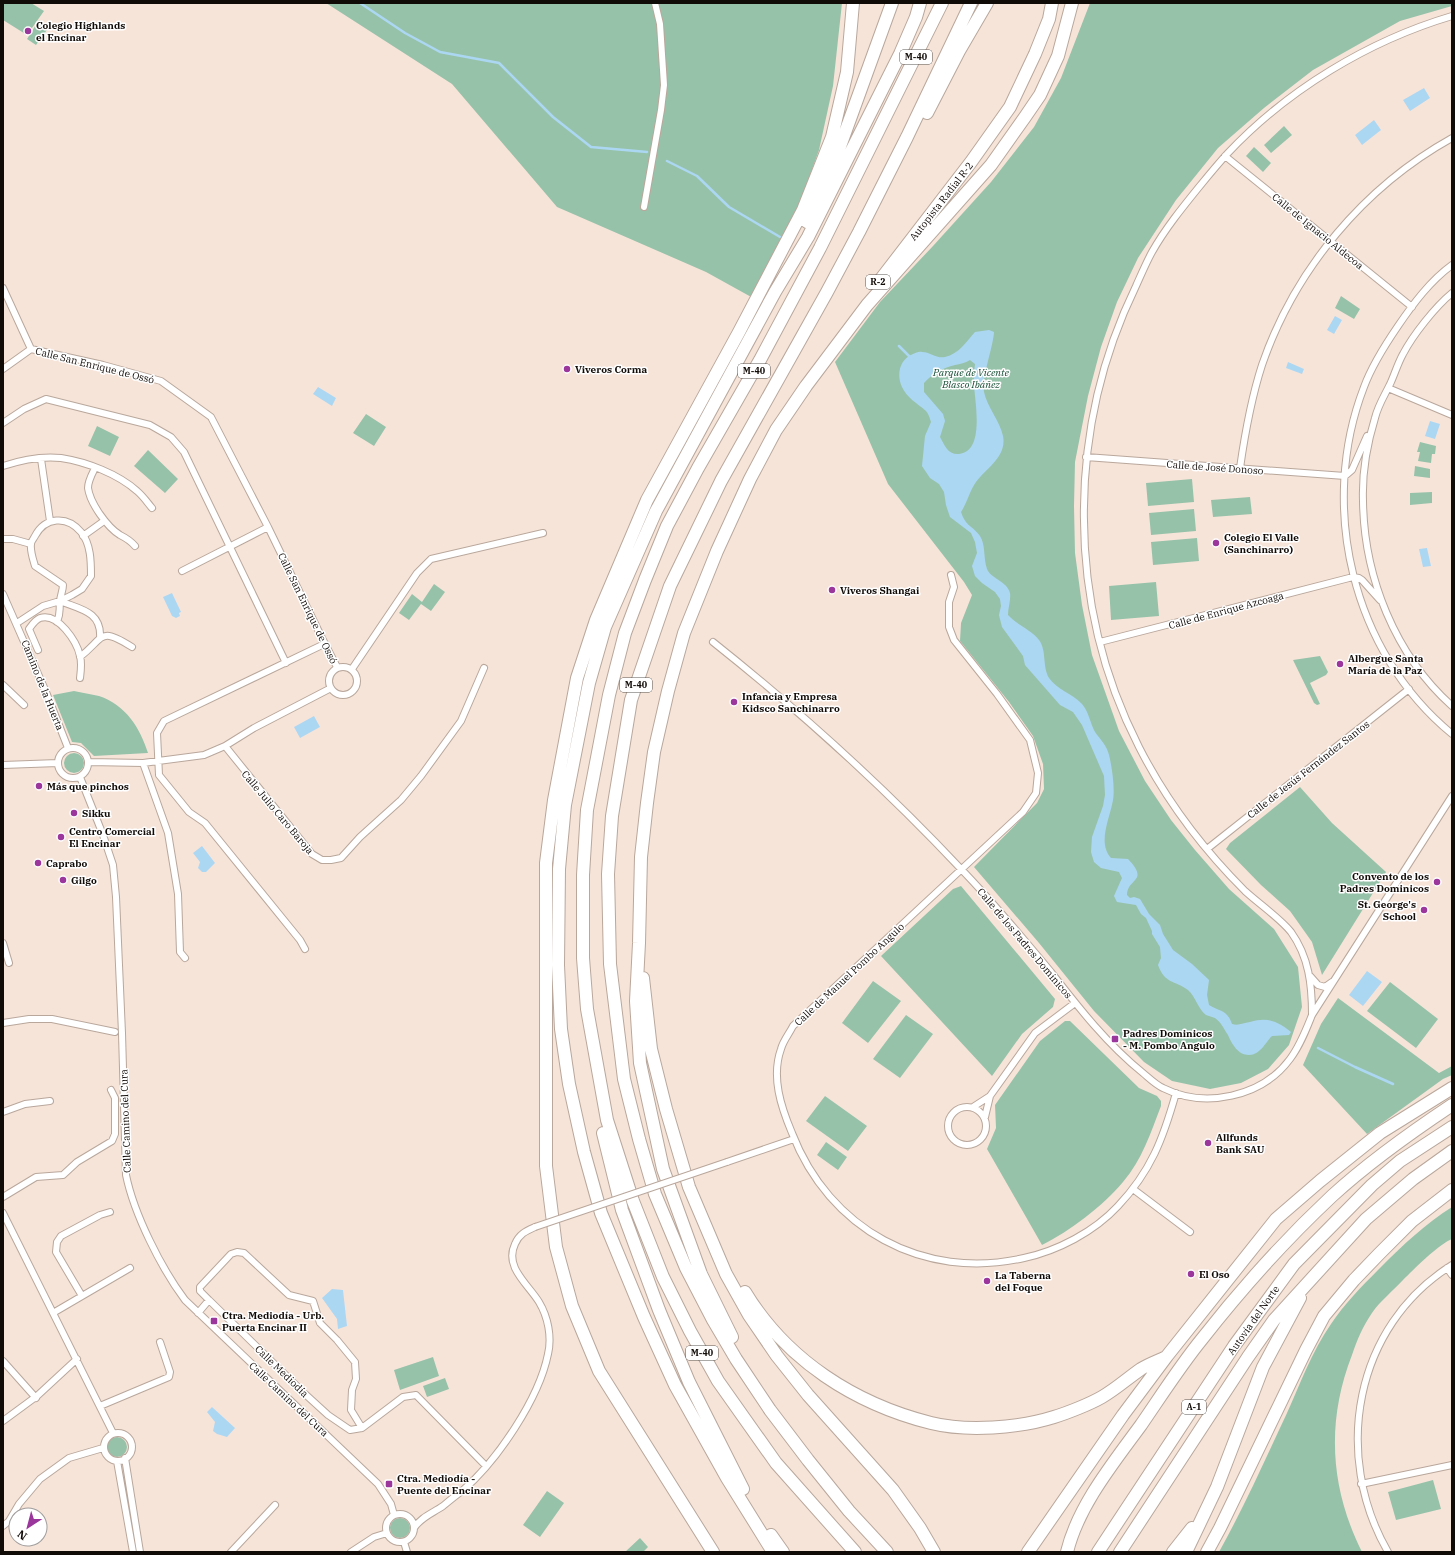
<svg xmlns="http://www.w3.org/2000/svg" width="1455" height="1555" viewBox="0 0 1455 1555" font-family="'IBM Plex Serif',serif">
  <rect width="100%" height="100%" fill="#f7e4d9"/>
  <path fill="#97c2aa" d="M3,3H31L44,11L27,35L3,20Z
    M326,3H842L833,86L819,150L793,223L753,298L706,272L557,207L452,84Z
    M1090,3H1452V6L1400,21L1313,70L1264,108L1218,148L1176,200L1138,258L1117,302L1101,347L1088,396L1075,462L1074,506L1075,553L1082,605L1092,655L1119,731L1145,781L1171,820L1195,850L1229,889L1274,929L1298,967L1302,1007L1289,1045L1268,1069L1241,1083L1210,1089L1172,1081L1144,1062L1094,1011L1039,943L974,867L1037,803L1044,789L1043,764L1033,736L1009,702L960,641L961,623L972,595L964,582L888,484L835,362L880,302L933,246L991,182L1034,127L1061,78Z
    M39,20L49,27L36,45L27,39Z
    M1284,126L1292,135L1271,153L1264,145Z
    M1254,147L1271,163L1263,172L1246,156Z
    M1341,296L1360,309L1354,319L1335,308Z
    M366,414L386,427L374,446L353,433Z
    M97,426L119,437L110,456L88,446Z
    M1420,442L1436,446L1435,454H1432L1431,463L1418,461L1420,452H1417Z
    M148,450L178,479L165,493L134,466Z
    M1415,466L1430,469V478L1414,476Z
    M1192,479L1194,502L1148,506L1146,483Z
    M1432,492V503L1410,505V493Z
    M1250,497L1252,514L1213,517L1211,500Z
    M1194,509L1196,531L1151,535L1149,513Z
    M1197,538L1199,561L1153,565L1151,542Z
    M1156,582L1159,616L1111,620L1109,586Z
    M434,584L445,592L431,611L421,604L409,620L399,613L412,594L422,602Z
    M1320,656L1328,672L1326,675L1310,683L1320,704L1317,705L1314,703L1293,660Z
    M74,691C82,693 91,694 99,696C126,705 140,728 148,753L94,756L81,743L72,742L53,695Z
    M64 763a10 10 0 1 1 20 0a10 10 0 1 1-20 0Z
    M1300,787L1332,823L1386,872L1322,975L1312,942L1290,911L1261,885L1226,849L1230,843Z
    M961,886L1055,999L1053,1007L1022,1034L992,1076L881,956L953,889Z
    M873,981L901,1001L868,1043L842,1023Z
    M1390,982L1438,1019L1416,1048L1367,1011Z
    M1338,998L1439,1073L1452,1066V1075L1443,1079L1367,1134L1303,1065L1321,1024Z
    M906,1015L933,1034L900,1078L873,1059Z
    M1065,1021H1070L1139,1088L1157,1096L1161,1101V1106C1151,1132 1142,1160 1123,1182C1103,1206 1070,1231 1042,1245L987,1149L996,1128L995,1105L1040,1041Z
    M825,1096L867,1126L848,1151L806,1121Z
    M826,1142L847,1157L838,1170L817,1155Z
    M1452,1207V1239C1439,1244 1414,1269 1403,1280C1393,1291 1380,1301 1372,1313C1363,1326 1357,1340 1352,1355C1326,1422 1330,1488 1362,1552H1219C1244,1507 1265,1460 1287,1413C1300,1384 1312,1351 1331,1324C1345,1303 1363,1285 1381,1267C1403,1245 1425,1224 1452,1207Z
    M433,1357L439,1376L400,1390L394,1370Z
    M445,1378L449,1389L427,1397L423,1386Z
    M107 1447a10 10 0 1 1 20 0a10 10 0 1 1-20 0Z
    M1433,1480L1441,1509L1396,1520L1388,1492Z
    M547,1491L564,1503L540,1537L523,1525Z
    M390 1528a10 10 0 1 1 20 0a10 10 0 1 1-20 0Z
    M640,1538L648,1547L643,1552H625Z"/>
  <path fill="#acd7f3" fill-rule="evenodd" d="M1424,88L1430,98L1410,111L1403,100Z
    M1374,120L1381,130L1362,145L1355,135Z
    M1335,316L1342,320L1334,334L1327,330Z
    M989,330L994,332C993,348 981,379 984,392C987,407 1000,421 1003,436C1007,457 986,468 976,482C970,490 967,503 961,512C966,527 972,525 980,536C986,546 983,558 987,569C991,579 1007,581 1010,593C1011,600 1008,608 1008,615C1017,625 1031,630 1039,640C1047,651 1042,666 1049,678C1056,689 1073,694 1082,704C1089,712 1090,723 1095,732C1100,739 1107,746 1109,755C1112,767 1115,788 1113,800C1110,818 1097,843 1111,858L1128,859C1150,882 1127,878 1127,895L1130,898L1134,897L1140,899L1149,914L1160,925L1163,934L1173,950L1192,964L1209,980L1207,995L1209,1005C1221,1012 1227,1010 1232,1024C1239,1026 1243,1023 1250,1022C1268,1017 1277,1021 1291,1032L1289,1035L1272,1036C1265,1043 1260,1055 1249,1055C1238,1055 1232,1044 1228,1035C1224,1029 1221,1022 1215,1018C1212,1017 1209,1016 1206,1015C1198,1009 1196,997 1188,990C1174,980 1165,984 1158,965L1161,958L1160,947L1152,934V931L1146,918L1141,914L1136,905L1117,902L1114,896L1122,878L1119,872L1101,868L1094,862L1091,852L1092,837L1103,806L1105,795L1104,776L1082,725L1073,712L1060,705L1025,665L1023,656L1002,627L999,615L1001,606L1000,599L995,592L982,583L975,576L972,566L977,553L975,542L971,533L950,517L946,505L944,492L939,484L930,478L922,466L925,436L931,422C930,418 928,413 926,411C917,403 907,398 902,387C896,374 900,359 913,354C916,353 919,351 922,352C930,352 937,359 945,357C959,354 967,341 975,332ZM970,360L975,364C974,371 974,378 974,385C975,402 985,452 959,454C948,455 945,446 940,437L945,421L943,414L924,392V383C933,373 942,368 955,365C960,364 965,363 970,360Z
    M1288,362L1304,369L1302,374L1286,368Z
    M318,387L336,398L332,406L313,394Z
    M1430,421L1440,424L1435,439L1425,436Z
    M1427,548L1431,566L1423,567L1419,549Z
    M172,593L181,612L179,613L180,616L176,618L172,616L163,597Z
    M314,716L320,727L300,738L294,727Z
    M202,846L215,863L206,872H202L198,868L200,862L193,853Z
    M1367,971L1382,982L1363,1006L1349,995Z
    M332,1289L343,1290L347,1326L338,1329L337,1319L322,1298Z
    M212,1407L235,1428L227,1437L217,1434L213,1431L215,1422L207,1412Z"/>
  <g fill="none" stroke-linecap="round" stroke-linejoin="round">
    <path stroke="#acd7f3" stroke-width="2.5" d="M360,3L405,33L440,52L499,63L553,117L591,147L647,152
      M667,161L697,176L729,207L780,237
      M899,346L909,356L910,359
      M1318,1048L1355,1067L1393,1084"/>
    <defs>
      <path id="street" d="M1225,156L1412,307
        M644,207L661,110L664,85L660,24L655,3
        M1452,265C1430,281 1413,304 1398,326C1385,345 1372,365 1364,387C1318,506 1352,652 1452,734
        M3,288L31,349
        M1452,293C1435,307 1413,335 1403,354C1398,363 1395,373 1391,382C1386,393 1378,405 1375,418C1367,444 1362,473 1363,501C1364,577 1395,655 1452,706
        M31,349L103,365L161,381L211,417L268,527L322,638L337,667
        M3,369L31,349
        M1388,388L1452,415
        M3,423L24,409L46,399L150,425L171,437L184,452L286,663
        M1086,457L1345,476L1352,470L1367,436
        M41,459L50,521
        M3,466C21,460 42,456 61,458C87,462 118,474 137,491C143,496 147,502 152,508
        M95,468C92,474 88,481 88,488C90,503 107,527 120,535C126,538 130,540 135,546
        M1240,468C1245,433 1251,399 1262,365C1295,269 1364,187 1452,138
        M83,536L104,521
        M3,539H13L31,544
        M182,571L268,527
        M951,575L954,587L949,602V627L954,640L997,694L1030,740L1038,773L1036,793L1023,812L793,1026C789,1034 783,1041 781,1049C771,1077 781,1107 792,1133C829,1229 923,1281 1024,1258C1057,1251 1094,1232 1118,1206C1151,1171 1163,1139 1176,1093
        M3,594L46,692L68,748
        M60,601C79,609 102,611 100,638
        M17,623L43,606L60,601L72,595L82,589L91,576C91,562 91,544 81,532C67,515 45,517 35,536C34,538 31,542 31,544C30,551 33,559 35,566L63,585C63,591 60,596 60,602C59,611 61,612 57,622
        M713,642C801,712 884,787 961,869C993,902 1022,937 1051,972C1079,1008 1107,1044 1143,1073C1149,1078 1156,1085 1163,1088C1205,1109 1262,1097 1290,1059C1300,1046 1306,1030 1312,1015L1452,796
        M1100,642L1353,577L1359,578L1362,580L1380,600
        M38,650L29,629C32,625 35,620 40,618C58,612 77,642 80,656C82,663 81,670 80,678
        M80,657C105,637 99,626 132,647
        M329 681a14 14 0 1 1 28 0a14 14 0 1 1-28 0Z
        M352,669L417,573L431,559L543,533
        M3,685L24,705
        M225,746L312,854L322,860H331L341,858L360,837L401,800L421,776L461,721L484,668
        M58 763a15 15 0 1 1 30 0a15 15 0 1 1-30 0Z
        M89,762L143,763L204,755L225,746L254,728L331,688
        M143,763L168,833L178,894L180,952L185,958
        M3,765L58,763
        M80,777L103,835L113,865L116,897L122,1033L126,1175C134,1214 161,1268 185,1300L378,1484L391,1504L394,1515
        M1207,849L1409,689
        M3,943L9,963
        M305,949L300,940L205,823L189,812L159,775L157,733L164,721L320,646
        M1310,976L1318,985L1325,987L1332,982
        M1312,1015C1312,985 1309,957 1291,932C1281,919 1258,903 1245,891C1203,849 1166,800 1139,747C1066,604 1066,430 1136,286C1141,275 1146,263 1152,252C1165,229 1182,208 1199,187C1208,176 1217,165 1227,154C1287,90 1368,41 1452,16
        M3,1023L29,1019H52L115,1032
        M948 1126a19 19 0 1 1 38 0a19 19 0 1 1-38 0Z
        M973,1107L990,1096L1035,1033L1075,1003
        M3,1112L25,1104L50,1101
        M985,1117L990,1096
        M727,1162L794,1139
        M1133,1189L1190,1232
        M3,1197L36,1177L63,1175L77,1162L112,1141L115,1134V1098L111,1090
        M3,1213L113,1433
        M1447,1268L1452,1275
        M82,1296L56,1252L57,1242L61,1236L100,1215L110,1212
        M209,1300L200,1291V1287L231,1254L237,1252L244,1253L289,1295L313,1301L320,1323L337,1340L355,1362L356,1379L352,1390L351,1410L362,1428
        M53,1313L130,1268
        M198,1313L209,1300L305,1394L328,1415L350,1430L362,1428L403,1397L416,1395L486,1466
        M3,1361L36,1398
        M100,1406L169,1377L170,1372L160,1342
        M3,1421L37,1396L77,1359
        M104 1447a14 14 0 1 1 28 0a14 14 0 1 1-28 0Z
        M125,1458L140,1552
        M117,1461L133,1552
        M1361,1484L1452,1465
        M386 1528a14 14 0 1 1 28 0a14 14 0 1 1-28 0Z
        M3,1526L9,1521L19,1504L40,1479L69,1458L103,1448
        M414,1528C421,1517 433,1513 443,1506C449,1501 455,1496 462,1491C497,1461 539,1399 548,1354C552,1337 548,1317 539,1302C528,1284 504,1267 515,1244C519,1234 526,1231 535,1227
        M404,1542L407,1552
        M231,1552L275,1505
        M351,1552L374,1537L387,1533
        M1388,1552C1332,1455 1354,1326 1452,1265"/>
      <path id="highway" d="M927,113L959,51L987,3
        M807,222L838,152L892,3
        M881,279L971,162L1010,107L1035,54L1049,19L1052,3
        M643,978L651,1049L666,1109L689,1187L726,1274L749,1315L777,1356L808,1395L893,1490L920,1528L934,1552
        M603,1133L622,1210L659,1310L689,1382L743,1489
        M745,1292C786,1360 855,1404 931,1423C967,1432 1019,1428 1054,1417C1067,1413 1090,1404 1102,1397C1116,1389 1128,1378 1141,1369C1149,1364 1158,1361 1166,1357
        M732,1337L701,1274L663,1169L640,1063L636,1001L639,943L641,857L647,803L654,752L668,691L684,633L717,551L750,479L776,430L806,386L867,305L991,165L1025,117L1040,95L1058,56L1072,3
        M771,1535L783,1552
        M713,1552L599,1371L572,1306L556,1247L546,1166V863L554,800L577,678L596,620L647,500L739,332L803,210L832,137L847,72L853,3
        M773,1552L727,1478L675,1385L644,1317L601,1213L584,1152L569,1084L561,1029L558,965L559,869L565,805L589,683L605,627L656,511L775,292L808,237L900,54L916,17L920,3
        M855,1552L776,1463L718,1381L690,1331L663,1277L633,1201L607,1120L587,1009L583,958V875L587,810L609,695L625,633L645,580L667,526L698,468L760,360L820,248L942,3
        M887,1552L849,1511L808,1460L770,1410L736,1359L713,1320L686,1268L655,1194L639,1139L624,1079L610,964L608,874L612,816L631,700L670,586L721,481L827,292L859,232L907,137L971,3
        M1028,1552L1123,1415L1167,1356L1276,1219L1320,1181L1380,1133L1452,1088
        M1067,1552C1078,1506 1114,1462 1141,1425C1161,1396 1180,1366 1202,1339C1242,1288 1285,1240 1332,1196C1369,1162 1410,1133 1452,1105
        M1098,1552L1234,1346L1294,1264L1372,1185L1400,1161L1452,1127
        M1120,1552L1248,1357L1274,1320L1366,1219L1413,1179L1452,1151
        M1173,1552L1192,1528
        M1186,1552L1217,1487L1263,1367L1300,1298
        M1207,1552L1220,1528L1306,1350L1324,1316L1354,1280L1379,1254L1412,1221L1452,1190"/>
    </defs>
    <use href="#street" stroke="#b9a79c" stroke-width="8"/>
    <use href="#highway" stroke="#b9a79c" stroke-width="14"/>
    <use href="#street" stroke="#fff" stroke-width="6"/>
    <use href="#highway" stroke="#fff" stroke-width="12"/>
    <defs>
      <path id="street-bridge" d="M535,1227L727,1162"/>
    </defs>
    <use href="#street-bridge" stroke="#b9a79c" stroke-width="8" stroke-linecap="butt"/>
    <use href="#street-bridge" stroke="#fff" stroke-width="6"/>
  </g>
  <g fill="#9a369c" stroke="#fff" stroke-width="1.5">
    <circle cx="28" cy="31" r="4"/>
    <circle cx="567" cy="369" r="4"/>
    <circle cx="1216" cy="543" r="4"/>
    <circle cx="832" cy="590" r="4"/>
    <circle cx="1340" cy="664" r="4"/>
    <circle cx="734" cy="702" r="4"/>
    <circle cx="39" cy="786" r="4"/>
    <circle cx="74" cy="813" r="4"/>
    <circle cx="61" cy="837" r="4"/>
    <circle cx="38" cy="863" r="4"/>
    <circle cx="63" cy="880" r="4"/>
    <circle cx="1437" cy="882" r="4"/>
    <circle cx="1424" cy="910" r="4"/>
    <rect x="1111" y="1035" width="8" height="8" rx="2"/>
    <circle cx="1208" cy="1143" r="4"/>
    <circle cx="1191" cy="1274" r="4"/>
    <circle cx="987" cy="1281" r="4"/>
    <rect x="210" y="1317" width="8" height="8" rx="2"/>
    <rect x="385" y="1480" width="8" height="8" rx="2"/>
  </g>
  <g text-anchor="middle" stroke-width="3" stroke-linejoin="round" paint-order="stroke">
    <g fill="#fff" stroke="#585451" stroke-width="1">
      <rect x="900" y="50" width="32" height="14" rx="3"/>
      <rect x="866" y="275" width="24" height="14" rx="3"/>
      <rect x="738" y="364" width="32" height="14" rx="3"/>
      <rect x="620" y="678" width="32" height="14" rx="3"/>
      <rect x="686" y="1346" width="32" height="14" rx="3"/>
      <rect x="1182" y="1400" width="24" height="14" rx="3"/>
    </g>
    <g font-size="9" font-weight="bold" fill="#110b07">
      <text x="916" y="60">M-40</text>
      <text x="878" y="285">R-2</text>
      <text x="754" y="374">M-40</text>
      <text x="636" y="688">M-40</text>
      <text x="702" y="1356">M-40</text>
      <text x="1194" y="1410">A-1</text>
    </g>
    <g font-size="10" font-weight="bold" fill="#110b07" stroke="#fff" text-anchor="start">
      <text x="36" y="29">Colegio Highlands<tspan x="36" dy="12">el Encinar</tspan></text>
      <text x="575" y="373">Viveros Corma</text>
      <text x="1224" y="541">Colegio El Valle<tspan x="1224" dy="12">(Sanchinarro)</tspan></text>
      <text x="840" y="594">Viveros Shangai</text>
      <text x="1348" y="662">Albergue Santa<tspan x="1348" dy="12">María de la Paz</tspan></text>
      <text x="742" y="700">Infancia y Empresa<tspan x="742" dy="12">Kidsco Sanchinarro</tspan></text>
      <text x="47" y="790">Más que pinchos</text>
      <text x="82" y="817">Sikku</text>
      <text x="69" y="835">Centro Comercial<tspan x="69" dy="12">El Encinar</tspan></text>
      <text x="46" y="867">Caprabo</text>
      <text x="1429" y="880" text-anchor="end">Convento de los<tspan x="1429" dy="12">Padres Dominicos</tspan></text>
      <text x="71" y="884">Gilgo</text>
      <text x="1416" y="908" text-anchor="end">St. George's<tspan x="1416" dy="12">School</tspan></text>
      <text x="1123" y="1037">Padres Dominicos<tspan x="1123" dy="12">- M. Pombo Angulo</tspan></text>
      <text x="1216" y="1141">Allfunds<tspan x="1216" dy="12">Bank SAU</tspan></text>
      <text x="1199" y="1278">El Oso</text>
      <text x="995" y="1279">La Taberna<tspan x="995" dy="12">del Foque</tspan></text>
      <text x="222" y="1319">Ctra. Mediodía - Urb.<tspan x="222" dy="12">Puerta Encinar II</tspan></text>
      <text x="397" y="1482">Ctra. Mediodía -<tspan x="397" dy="12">Puente del Encinar</tspan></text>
    </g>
    <g font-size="10" fill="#110b07" stroke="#fff">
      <text transform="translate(941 201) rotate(-52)" y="4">Autopista Radial R-2</text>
      <text transform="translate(1318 231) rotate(39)" y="4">Calle de Ignacio Aldecoa</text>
      <text transform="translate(95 365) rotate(14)" y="4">Calle San Enrique de Ossó</text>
      <text transform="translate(1215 467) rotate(4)" y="4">Calle de José Donoso</text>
      <text transform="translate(308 608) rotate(64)" y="4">Calle San Enrique de Ossó</text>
      <text transform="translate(1226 610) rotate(-15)" y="4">Calle de Enrique Azcoaga</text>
      <text transform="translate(43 685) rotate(68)" y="4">Camino de la Huerta</text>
      <text transform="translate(1308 769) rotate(-38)" y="4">Calle de Jesús Fernández Santos</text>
      <text transform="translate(278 812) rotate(50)" y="4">Calle Julio Caro Baroja</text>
      <text transform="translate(1025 943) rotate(50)" y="4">Calle de los Padres Dominicos</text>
      <text transform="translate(849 974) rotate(-43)" y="4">Calle de Manuel Pombo Angulo</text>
      <text transform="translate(125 1121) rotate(-92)" y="4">Calle Camino del Cura</text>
      <text transform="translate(1253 1320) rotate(-55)" y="4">Autovía del Norte</text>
      <text transform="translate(282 1371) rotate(44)" y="4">Calle Mediodía</text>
      <text transform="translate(289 1399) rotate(43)" y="4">Calle Camino del Cura</text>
    </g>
    <g font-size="10" font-style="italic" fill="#144b33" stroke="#fff">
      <text x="971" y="376">Parque de Vicente<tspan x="971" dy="12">Blasco Ibáñez</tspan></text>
    </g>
  </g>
  <rect width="1455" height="1555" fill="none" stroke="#110b07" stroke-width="8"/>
  <g transform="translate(28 1527) rotate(216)"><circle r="19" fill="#ffffff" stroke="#a09d9c"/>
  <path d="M0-3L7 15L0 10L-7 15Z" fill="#9a369c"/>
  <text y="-6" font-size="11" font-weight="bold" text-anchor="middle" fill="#110b07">N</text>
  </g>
</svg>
